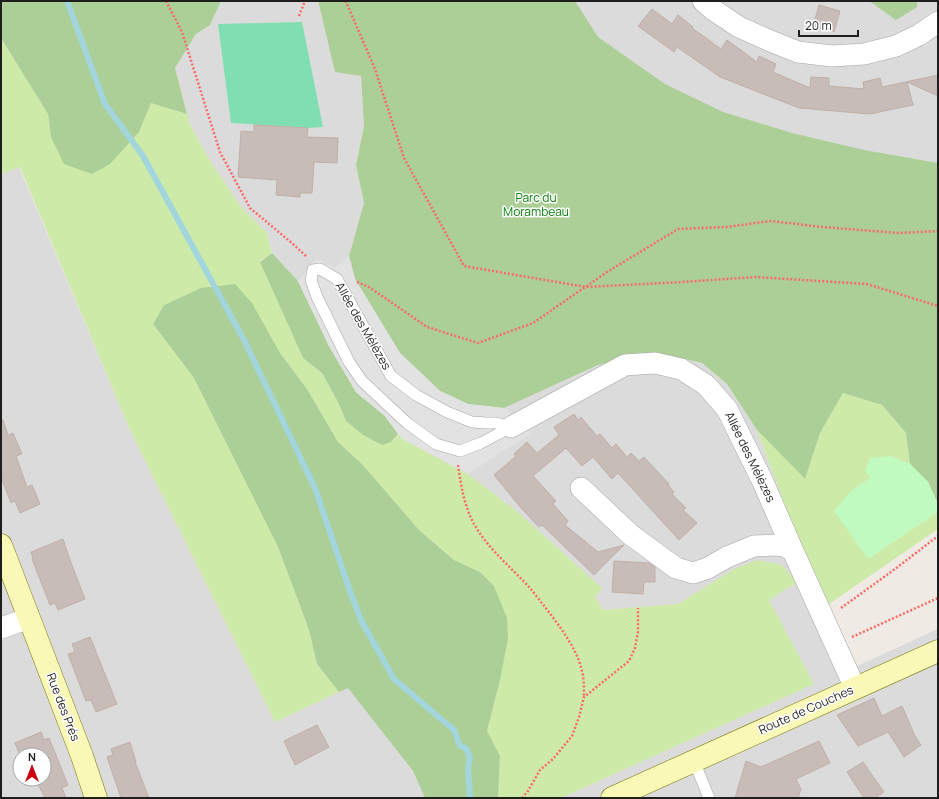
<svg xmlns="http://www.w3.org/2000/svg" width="939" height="799" viewBox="0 0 939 799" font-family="Manrope,sans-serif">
  <rect width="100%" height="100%" fill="#efeae3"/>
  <path fill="#dcdbdb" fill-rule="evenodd" d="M221,1H318L335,72L361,75L364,126L356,165L364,203L349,256L504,408L598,365L625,358L664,354L702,363L727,384L757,430L791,521L857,666L938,629V798H561L813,684L768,600L796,583L734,569L678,604L603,610L595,597L602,588L402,439L298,281L272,253L267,233L241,207L209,159L190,125L175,68L196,34L210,25Z
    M384,1H938V288Z
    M19,167L130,430L275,722L348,687L413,771L425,798H1V174ZM20,755H44V779H20Z"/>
  <path fill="#ceeaa8" d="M1,38L48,114L51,137L139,132L151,103L187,114L190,125L209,159L241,207L267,233L272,253L260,261L303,358L322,373L338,402L346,421L363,435L382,445L391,442L398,434L468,474L519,513L602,588L595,597L603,610L678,604L734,569L757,560L782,565L792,576L796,583L769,600L814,684L561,798H498L500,756L487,731L500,680L480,572L454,560L419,530L363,465L338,442L307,389L280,353L201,288L164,305L153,324L194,378L278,547L309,630L317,664L339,692L275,722L157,485L130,430L20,167L1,174Z
    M843,393L882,405L906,433L910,464L890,456L871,478L851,491L868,559L938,512V529L829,604L791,521L757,430L805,479L820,433Z"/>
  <path fill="#accf97" d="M1,1H221L210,25L196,34L175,68L187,114L151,103L139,132L110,164L92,174L64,164L51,137L48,114L1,38Z
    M318,1H575L598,37L665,84L723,112L792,133L864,150L938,163V504L928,482L910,464L906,433L882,405L843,393L820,433L805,479L757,430L727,384L702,363L664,354L625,358L598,365L504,408L468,404L440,391L400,353L355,279L349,256L364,203L356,165L364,126L361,76L335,72Z
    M869,1H917V7L896,20Z
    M272,253L298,281L329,346L356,392L385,416L398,434L391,442L382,445L363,435L346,421L338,402L322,373L303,358L260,262Z
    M235,284L252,303L280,353L307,389L338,442L363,465L419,530L454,560L480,572L494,586L507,618L508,638L500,680L487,731L500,756L498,798H425L413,771L348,688L339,692L317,664L309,630L278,547L194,378L153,324L164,305L201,288Z"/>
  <path fill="#c0fabf" d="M890,456L910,464L928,482L938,504V512L868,559L834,511L851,491L870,478L865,470L870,458Z"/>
  <path fill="#80dfb2" d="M302,22L323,127L308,128L231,123L218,24Z"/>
  <path fill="#e2e2e2" d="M349,256L355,279L400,353L440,391L468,404L504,408L531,433L468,474L402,439L385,416L356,392L329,346L298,281L317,259L334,268Z"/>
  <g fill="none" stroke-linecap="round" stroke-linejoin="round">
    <path stroke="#a3d5dd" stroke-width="6" d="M67,1L105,104L143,156L244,340L315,488L351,594L361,620L394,679L454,730L460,746L466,748L470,758L468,768L470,798"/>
  </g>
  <path fill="#c7bcb7" stroke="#c1afa6" d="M819,5L840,11L834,32L813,26Z
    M652,9L672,24L678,15L693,27L692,28L721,49L727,40L757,62L759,56L776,64L773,72L810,88L811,77L829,78V86L864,89L863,82L880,78L882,87L938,75V96L907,82L913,105L870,114L799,108L720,77L677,47L674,52L638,26Z
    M254,125L308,128L307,137L338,138L337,163L314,162L312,193H300V197L276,195L277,180L238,177L241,131L254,132Z
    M574,414L578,420L581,417L590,428L588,429L590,428L597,436L600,434L612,448L616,444L627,457L631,453L639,461L644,457L669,484L668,485L674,492L672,494L686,508L683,510L697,523L679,540L618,473L612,479L593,457L582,466L566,448L533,476L556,501L553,504L568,521L565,525L598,552L624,545L594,575L542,525L539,527L521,508L494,475L516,456L514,454L527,442L537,453L559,435L554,427Z
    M1,420H3L8,435L13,433L22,454L16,456L27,487L32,485L40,504L20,513L15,501L11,503L1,477Z
    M63,539L70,560L85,599L58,610L55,603L50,605L32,559L33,558L31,552Z
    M614,561L649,563L655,567V582H644L643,594L612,592Z
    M90,637L117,704L96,712L91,700L86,701L68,654L75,652L72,644Z
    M874,698L882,716L902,706L915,736L921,745L904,757L888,732L858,746L837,715Z
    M317,725L329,747L295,765L284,741Z
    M41,732L44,740L49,738L68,785L62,788L66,798H45L37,782L44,779V755H20L15,743Z
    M819,741L830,763L796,779L801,789L798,798H735L746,761L761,767Z
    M130,742L136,762H135L149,798H121L107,757L113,755L111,749Z
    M863,762L884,792L875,798H864L847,772Z"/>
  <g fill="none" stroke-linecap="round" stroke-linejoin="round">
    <defs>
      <path id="lane" d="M320,269L337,279L391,376L416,395L447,412L472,422L486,423H496L511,427L481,443L460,451L436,444L407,423L362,381L349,362L317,297L311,280L313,270Z
        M694,761L709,798"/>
      <path id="street" d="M703,1L712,9L739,27L768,40L798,52L832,56L864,54L896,46L919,35L938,22
        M511,427L625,365L655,363L681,369L706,385L727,409L763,482L793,551L855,688
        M581,488L631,535L676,568L693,573L708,568L727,557L754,546L775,545L785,546L793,551
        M1,628L29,618"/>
      <path id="secondary" d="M1,545L82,756L96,798
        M612,798L938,651"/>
    </defs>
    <use href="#lane" stroke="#a5a5a5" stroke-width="12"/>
    <use href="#street" stroke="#a5a5a5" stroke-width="22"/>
    <use href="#secondary" stroke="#747603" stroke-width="23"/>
    <path stroke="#fc6a68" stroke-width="2.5" stroke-dasharray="2 2" stroke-linecap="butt" d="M166,1L182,32L220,152L250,208L293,244L307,257
      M345,1L347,4L375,69L404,158L464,266L586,287L682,282L756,277L867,284L938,306
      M299,16L305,1
      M357,282L369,287L427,327L478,343L533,323L607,272L678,229L726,227L771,221L822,227L899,233L938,231
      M458,465C461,485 464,506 474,524C488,549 511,567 530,588C535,594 540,601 545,607C558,624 575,646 581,667C584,677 584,687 584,697
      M841,608L895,569L938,536
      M852,637L938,598
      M522,798L528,791L540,770L553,759L572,736L579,717L584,697L629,661L635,648L638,632V608"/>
    <use href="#lane" stroke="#fff" stroke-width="11"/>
    <use href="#street" stroke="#fff" stroke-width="21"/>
    <use href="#secondary" stroke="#faf8b6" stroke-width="22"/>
  </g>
  <g text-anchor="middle" stroke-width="3" stroke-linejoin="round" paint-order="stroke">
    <g font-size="12" fill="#0a7e0a" stroke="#fff">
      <text x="536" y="202">Parc du<tspan x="536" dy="14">Morambeau</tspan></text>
    </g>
    <g font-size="12" fill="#1e1e1e" stroke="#fff">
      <text transform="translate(363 326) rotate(60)" y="4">Allée des Mélèzes</text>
      <text transform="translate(750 457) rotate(64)" y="4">Allée des Mélèzes</text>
      <text transform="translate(63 707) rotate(69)" y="4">Rue des Prés</text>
      <text transform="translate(806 710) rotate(-24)" y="4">Route de Couches</text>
    </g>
  </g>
  <rect width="939" height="799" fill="none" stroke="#1e1e1e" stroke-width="4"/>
  <g transform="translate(32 767)"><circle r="19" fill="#ffffff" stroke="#a5a5a5"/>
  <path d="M0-3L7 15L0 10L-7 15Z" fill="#cb0011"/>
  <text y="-6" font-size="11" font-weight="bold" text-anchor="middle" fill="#1e1e1e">N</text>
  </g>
  <path d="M799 30v6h59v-6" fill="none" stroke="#1e1e1e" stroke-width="2"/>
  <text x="805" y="30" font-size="12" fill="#1e1e1e" stroke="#ffffff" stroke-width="3" paint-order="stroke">20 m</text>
</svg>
